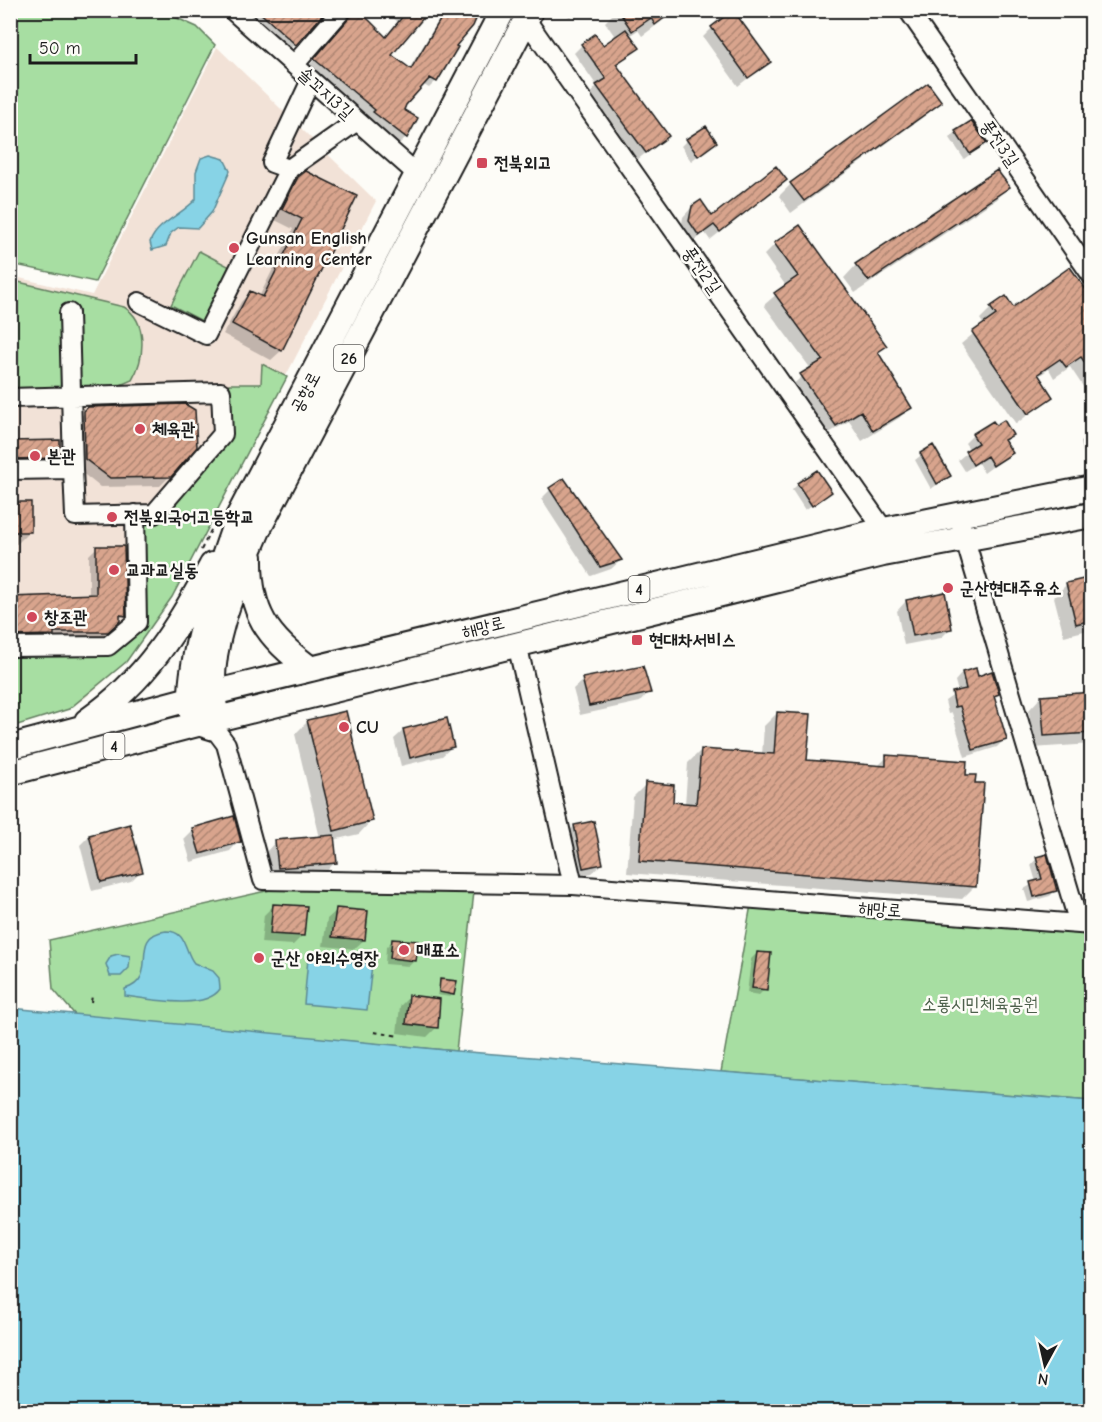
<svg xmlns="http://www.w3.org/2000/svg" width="1102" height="1422" viewBox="0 0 1102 1422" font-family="'Comic Neue','Poor Story',sans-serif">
  <defs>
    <pattern id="building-hatch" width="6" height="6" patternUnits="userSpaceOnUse" patternTransform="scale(1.5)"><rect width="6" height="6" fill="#d8a48d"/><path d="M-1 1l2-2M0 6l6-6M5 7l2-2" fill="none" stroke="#ae8572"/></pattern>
  </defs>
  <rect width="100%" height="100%" fill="#fdfcf7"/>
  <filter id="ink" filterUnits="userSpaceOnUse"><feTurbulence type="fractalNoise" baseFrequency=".0167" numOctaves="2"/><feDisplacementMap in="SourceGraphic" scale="12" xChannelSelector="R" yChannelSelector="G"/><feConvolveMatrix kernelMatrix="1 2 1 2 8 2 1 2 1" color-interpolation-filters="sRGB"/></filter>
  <g filter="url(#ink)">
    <path fill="#f2e2d7" d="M217,47L376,201L172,597L126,662L85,698L69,709L11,727V276L92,295Z"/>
    <path fill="#a7dea2" stroke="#627d5f" stroke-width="1.5" d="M11,10L161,11L197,27L215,45L95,282L11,264Z
      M199,251L232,268L204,322L171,305Z
      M10,280L124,307C148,321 145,358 132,380L111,389L11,394Z
      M262,364L287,377L172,597L126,662L69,709L11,727V651H108L142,623L140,519L231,434L229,384H261Z
      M284,887L474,892L456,1051L76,1016L53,989L49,940Z
      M752,899L1091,925V1101L721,1072Z"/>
    <path fill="#87d3e6" stroke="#5c8a95" stroke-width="1.5" d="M210,155L224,159L230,171L212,212L198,228L179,227L171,233L166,246L152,250L150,242C158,222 183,214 196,199V172L201,158Z
      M166,931C188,931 184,952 194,963L213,971L219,978L220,989C205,1011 149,999 125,996V989C162,978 126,936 166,931Z
      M118,954L130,956L129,968L121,976H110L106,964L111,956Z
      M308,958L372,964L367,1010L304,1004Z
      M11,1008L456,1051L1091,1101V1411H11Z"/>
    <path fill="#0003" d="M242,10H325L288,51Z
      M344,10H357L385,38L399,23L384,10H428L390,55L409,69L445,10H478L454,47L436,81L429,88L422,84L405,104L402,111L406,137L399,144L367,120L369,117L308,67L344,25L346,14Z
      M556,10H577L570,17Z
      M617,10H677L642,36L638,30L629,36L638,47L615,66L667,136L637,160L589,95L597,86L574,53L582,45L602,48L616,38L605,22Z
      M712,28L769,62L738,86L703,37Z
      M940,102L927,114L791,213L779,196L791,184Z
      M956,132L985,143L964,159L950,138Z
      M687,140L716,142L691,161L681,146Z
      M299,178L355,196L281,351L271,360L223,334L241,302L250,292L259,297L293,229L273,219L289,188Z
      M785,180L710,240L705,233L690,244L681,230L683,217L692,207L712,218Z
      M1008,187L995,200L855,293L844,278L856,265Z
      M775,244L886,345L878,353L910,407L899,418L862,441L849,421L824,436L791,386L811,369L764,305L786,286L764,255Z
      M1092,300V400L1070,367L1054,378L1049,369L1037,377L1051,397L1016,424L961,344L984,325L980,319L991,308L1013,309Z
      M89,409L170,476L160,486L100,487L76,468L75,422Z
      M973,435H1011L1004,442L1011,453L984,473L978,463L965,471L958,460L970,450L965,443Z
      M1092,435V458L1084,460L1081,442Z
      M10,443L59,457L46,470H10Z
      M932,447L949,476L931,489L915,460Z
      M798,484L830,492L805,510L792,490Z
      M550,490L621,560L611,569L591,576L541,499Z
      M10,503L30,531L17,544H10Z
      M96,548L124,615L99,639L10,642V598L89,595V555Z
      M1092,578V629L1064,636L1054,597L1067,584Z
      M906,601L951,628L941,638L904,645L897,611Z
      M962,673L977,677L997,693L993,698L1005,739L997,747L965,757L952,713L948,714L945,701L958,692L955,681Z
      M583,680L649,692L640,702L580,715L573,689Z
      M1092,693V744L1032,748L1029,710L1041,697Z
      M777,713L806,761L877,767L887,757L965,776L975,886L962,899L627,873L633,797L646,784L671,803L685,804L688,763L701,750L762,755L764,726Z
      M307,722L371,821L359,834L333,840L335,862L326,872L269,877L267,851L276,841L320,838L295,734Z
      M404,730L452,747L442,756L401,766L394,739Z
      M574,826L602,864L592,873L573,877L565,836Z
      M193,830L239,841L230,851L191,862L184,839Z
      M89,836L141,871L131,881L92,891L80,845Z
      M1092,842V919L1081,918L1088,846Z
      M1037,858L1056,890L1050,896L1028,902L1024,889L1036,882L1031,865Z
      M273,906L303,935L293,945L261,943L264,915Z
      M337,910L364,940L354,949L323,946L327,919Z
      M392,941L415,960L409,966L385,964L386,947Z
      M757,953L765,989L759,995L747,993L751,959Z
      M441,980L453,994L450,997L437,995Z
      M409,997L437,1027L427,1037L397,1033L400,1006Z"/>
    <path fill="url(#building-hatch)" stroke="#1c1c1c" stroke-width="1.5" d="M257,10H327L296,45Z
      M353,10H359L386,37L408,10H430L392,55L411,69L446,10H480L473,26L456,46L458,47L437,82L430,78L406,105L404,110L418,118L407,138L373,112L375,110L314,59L350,17Z
      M618,10H675L655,25L651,18L632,31Z
      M733,10L771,62L748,78L711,27Z
      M626,29L640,48L616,64L669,136L646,153L596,85L606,79L581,44L595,34L603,45Z
      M928,83L942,102L804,201L790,183Z
      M971,121L987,143L970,154L955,131Z
      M706,126L717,142L698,156L686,139Z
      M776,166L787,180L720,232L714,225L699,236L689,221L692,206L701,200L712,216Z
      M997,170L1010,187L869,281L855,264Z
      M306,171L357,196L282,351L232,324L250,291L263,297L302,219L282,209L298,177Z
      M800,225L887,346L878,352L912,408L873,431L861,411L836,426L800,374L823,360L774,293L798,276L774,243Z
      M1070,267L1092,298V373L1081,357L1066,367L1060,359L1038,374L1053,397L1028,414L972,332L996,315L990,307L1006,296L1013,307Z
      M185,404L195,410L197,447L171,477L110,478L85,459L84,411L88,407Z
      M1004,420L1013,435L1004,440L1013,453L993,466L987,456L973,465L965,451L978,443L972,434L993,421L996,425Z
      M60,440V458L10,459V441Z
      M933,445L951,476L937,484L920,453Z
      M817,470L832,492L812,506L797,483Z
      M564,478L622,560L600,567L549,488Z
      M10,502H31V532H10Z
      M96,546H124L126,616L120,615V621L108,632H54V635L10,636V597L96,594Z
      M1092,577V620L1076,624L1066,583Z
      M945,592L952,629L913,636L906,600Z
      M643,666L651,693L589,706L582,678Z
      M976,668L978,676L992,671L999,694L994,696L1007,740L973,750L960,706L955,707L952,692L966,689L962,672Z
      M1092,692V733L1044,736L1041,696Z
      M346,711L373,821L334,831L307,720Z
      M777,712L811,714L807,760L886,766V755L967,761L966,775H976L975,783H984L976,887L639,861L645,782L674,785L673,802L696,804L701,749L774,754Z
      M447,718L454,747L410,758L403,729Z
      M234,816L241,842L200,854L192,828Z
      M594,821L603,864L583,868L574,825Z
      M130,824L143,872L101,882L89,835Z
      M334,835L337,863L278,868L275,840Z
      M1047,854L1057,891L1034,897L1030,882L1042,879L1036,857Z
      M273,904L307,906L304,936L270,934Z
      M336,908L368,911L365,940L332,937Z
      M392,939L419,941L416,961L390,958Z
      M757,952L771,953L767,990L752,988Z
      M440,979L457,981L454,995L439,992Z
      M409,995L440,999L438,1028L406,1024Z"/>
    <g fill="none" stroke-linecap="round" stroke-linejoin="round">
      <defs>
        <path id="minor" d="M232,10L417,174
          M908,10L1092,276
          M520,11L884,530
          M294,65L342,10
          M289,169L272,163L311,80
          M139,302L206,335L289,169L357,121
          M10,398L221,392L223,434L154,514L75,516L73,469
          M10,470L73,469L69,313
          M961,526L1079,924L1092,925
          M10,647L108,646L137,622L135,514
          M194,725L217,732L226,744L263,880L573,885L517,644
          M573,885L1079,924"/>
        <path id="major" d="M250,557C249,612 267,638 311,669
          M215,708C204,650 236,581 259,528L531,10
          M192,714C184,665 220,568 237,519L503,10
          M87,721C149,678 176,629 212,565
          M10,747L212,693L884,530L1092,488
          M10,773L217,719L883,554L1092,515"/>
      </defs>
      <use href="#minor" stroke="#1c1c1c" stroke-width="22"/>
      <use href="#major" stroke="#1c1c1c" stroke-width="28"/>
      <path stroke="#1c1c1c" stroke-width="2" stroke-dasharray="4.5 4.5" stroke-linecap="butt" d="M201,550L212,528
        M91,1002L92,996
        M374,1032L399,1036"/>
      <use href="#minor" stroke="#fdfcf7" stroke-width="18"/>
      <use href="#major" stroke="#fdfcf7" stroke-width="24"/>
    </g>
  </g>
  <g fill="#d1495b" stroke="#fdfcf7" stroke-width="2">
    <rect x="476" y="157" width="12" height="12" rx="3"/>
    <circle cx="234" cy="248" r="6"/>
    <circle cx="140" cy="429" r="6"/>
    <circle cx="35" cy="456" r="6"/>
    <circle cx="112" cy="517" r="6"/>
    <circle cx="114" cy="570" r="6"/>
    <circle cx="948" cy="588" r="6"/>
    <circle cx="32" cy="617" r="6"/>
    <rect x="631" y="634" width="12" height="12" rx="3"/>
    <circle cx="344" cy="727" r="6"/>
    <circle cx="404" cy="950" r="6"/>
    <circle cx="259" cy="958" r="6"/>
  </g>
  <g text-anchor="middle" stroke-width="5" stroke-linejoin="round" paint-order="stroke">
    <g fill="#fdfcf7" stroke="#605f5e" stroke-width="1.5">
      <rect x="334" y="345" width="30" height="26" rx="4.5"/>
      <rect x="628.5" y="576" width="21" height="26" rx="4.5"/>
      <rect x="103.5" y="733" width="21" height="26" rx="4.5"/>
    </g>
    <g font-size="16" font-weight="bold" fill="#1c1c1c">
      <text x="349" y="364">26</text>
      <text x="639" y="595">4</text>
      <text x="114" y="752">4</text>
    </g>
    <g font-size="18" fill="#1c1c1c" stroke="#fdfcf7">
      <text transform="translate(326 93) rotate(42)" y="6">솔꼬지3길</text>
      <text transform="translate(1000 143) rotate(55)" y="6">풍전3길</text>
      <text transform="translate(702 270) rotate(55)" y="6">풍전2길</text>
      <text transform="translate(305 392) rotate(-62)" y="6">공항로</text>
      <text transform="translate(483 627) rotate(-14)" y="6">해망로</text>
      <text transform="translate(880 909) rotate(4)" y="6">해망로</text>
    </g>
    <g font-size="18" font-weight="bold" fill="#1c1c1c" stroke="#fdfcf7" text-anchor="start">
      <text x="494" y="169">전북외고</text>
      <text x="246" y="244">Gunsan English<tspan x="246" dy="21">Learning Center</tspan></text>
      <text x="152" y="435">체육관</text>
      <text x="47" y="462">본관</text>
      <text x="124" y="523">전북외국어고등학교</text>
      <text x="126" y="576">교과교실동</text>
      <text x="960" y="594">군산현대주유소</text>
      <text x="44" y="623">창조관</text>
      <text x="649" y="646">현대차서비스</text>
      <text x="356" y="733">CU</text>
      <text x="416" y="956">매표소</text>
      <text x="271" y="964">군산 야외수영장</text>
    </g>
    <g font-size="18" fill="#4d604b" stroke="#fdfcf7">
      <text x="980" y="1010">소룡시민체육공원</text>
    </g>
  </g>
  <rect width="1102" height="1422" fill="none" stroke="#fdfcf7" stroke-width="36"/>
  <rect x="18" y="18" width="1066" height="1386" fill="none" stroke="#1c1c1c" stroke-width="2" filter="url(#ink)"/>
  <g transform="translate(1045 1365) rotate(188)" stroke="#fdfcf7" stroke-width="4.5" paint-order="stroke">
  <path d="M0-4.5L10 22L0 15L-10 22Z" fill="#1c1c1c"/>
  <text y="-9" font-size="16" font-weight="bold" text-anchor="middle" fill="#1c1c1c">N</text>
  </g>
  <path d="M30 54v9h106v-9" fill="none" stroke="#1c1c1c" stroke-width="3"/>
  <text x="39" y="54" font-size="18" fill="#1c1c1c" stroke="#fdfcf7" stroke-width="4.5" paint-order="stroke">50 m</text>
</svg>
